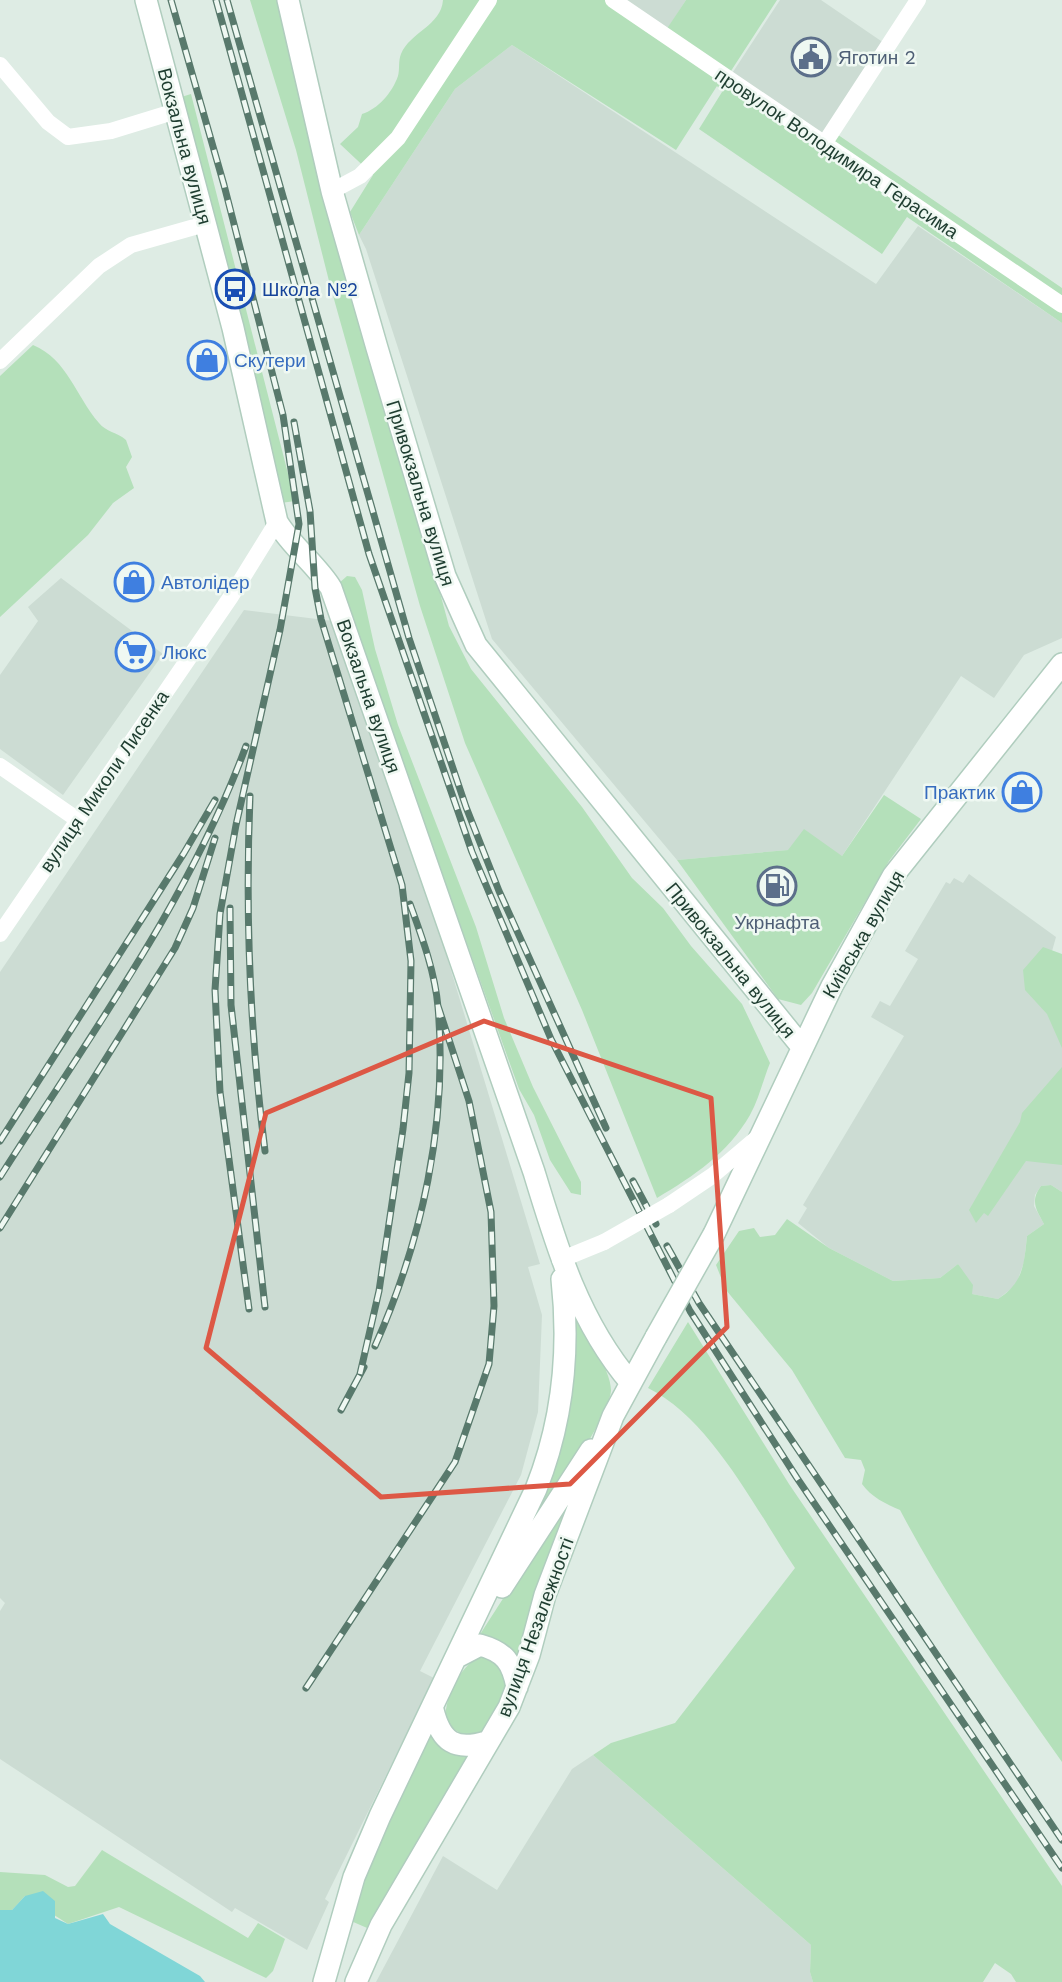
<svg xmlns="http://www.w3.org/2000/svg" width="1062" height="1982" viewBox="0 0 1062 1982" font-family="'Work Sans',sans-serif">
  <rect width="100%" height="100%" fill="#deece4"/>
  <path fill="#ccdcd3" d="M623,0H686L666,31Z
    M780,0H821L884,43L823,137L731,75Z
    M512,45L876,284L918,226L1062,323V638L1024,655L994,698L961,676L842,856L788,850L677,860L492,639L366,249L359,235L455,89Z
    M61,578L163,654L63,795L0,749V675L38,621L28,607Z
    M244,610L333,621L436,921L540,1264L528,1267L542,1315L538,1412L521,1475L420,1671L434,1678L325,1899L329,1902L307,1950L235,1908L232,1912L0,1759V1611L5,1603L0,1598V972Z
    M969,874L1056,937L1038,1001L1062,1016V1192L1051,1185L1041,1186L1035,1195L1034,1206L1044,1224L1027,1236L1024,1262L1016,1285L998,1299L972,1294L958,1264L940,1278L893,1281L829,1248L798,1223L807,1208L803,1205L904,1036L871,1017L880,1001L890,1006L918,959L905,951L946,882L950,884L954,878L963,883Z
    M593,1755L811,1945L810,1972L813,1982H376L443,1856L497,1890L572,1769Z"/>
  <path fill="#b4e0ba" d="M250,0H279L449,626L471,669L582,807L632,878L663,908L691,946L742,1004L770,1063C763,1080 759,1099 750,1115C728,1153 694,1176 657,1198L582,1010L465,743L420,606L330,285L296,150Z
    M443,0H622L666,30L686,0H777L729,74L822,136L828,128L1062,288V323L907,217L882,254L699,129L722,92L717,86L676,150L512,45L455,89L359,235L350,212L373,175L340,144L358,127L362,114C378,109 392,93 398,76C400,69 398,61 401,54C410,32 441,26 443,0Z
    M191,94L295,501L281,503L178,98Z
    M33,345C68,360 75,395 99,423C106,432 117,432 126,440L132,457L126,467L134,488L113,503L88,535L0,617V376Z
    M347,576L355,577L362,590L375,649L398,725L476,927L504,1018L533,1087L581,1182V1195L571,1193L550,1160L534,1115L519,1089L338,584Z
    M884,795L921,819L889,861L812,993L801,1005L778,999L677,860L788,850L804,829L842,856Z
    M1043,947L1062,954V1048L1047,1014L1025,990L1023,970Z
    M1062,1067V1165L1026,1161L988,1216L984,1213L976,1223L969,1210L1020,1122L1022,1113Z
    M1051,1185L1062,1192V1762C1004,1680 947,1599 900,1510C886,1504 871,1497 862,1484L865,1470L861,1460L845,1458L792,1370L726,1290L716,1265L739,1231L754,1228L760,1237L775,1235L787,1219L829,1248L893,1281L940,1278L958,1264L973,1285L972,1294L998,1299C1023,1283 1024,1265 1027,1236L1044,1224C1036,1209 1030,1201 1041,1186Z
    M574,1313C584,1332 611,1369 611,1390C611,1419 514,1558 493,1592L553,1462Z
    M688,1322L789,1484L1062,1886V1982H1016L1011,1974L995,1963L983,1982H813L810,1972L811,1945L593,1755L611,1743L675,1723L795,1568C756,1510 711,1419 648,1388Z
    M571,1493L519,1659L504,1645L477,1639Z
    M482,1656L495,1659L510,1687C494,1716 483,1756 446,1723C442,1702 461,1662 482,1656Z
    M429,1729L471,1755L374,1931L351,1921L362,1879Z
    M102,1850L248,1938L258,1923L285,1939L273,1971L266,1978L119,1907L68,1924L25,1896L12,1910H0V1872L45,1875L68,1887L75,1886Z"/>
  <path fill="#80d6d7" d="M43,1891L55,1901V1918L68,1924L103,1914L110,1924L200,1976L205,1982H0V1910H12L25,1896Z"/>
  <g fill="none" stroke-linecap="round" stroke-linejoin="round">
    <defs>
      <path id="secondary" d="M146,0L233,328L277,522C292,547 316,564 331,588L534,1172C557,1248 579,1322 631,1383
        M288,0L332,191L377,348L445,576L476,645L802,1047
        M714,1234L832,986L893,876L1062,664
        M502,1587L591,1450
        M457,1657L480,1645C505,1652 512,1662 517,1687
        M433,1710C441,1742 455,1751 486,1742
        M324,1982L354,1877L380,1816L536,1489C563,1421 570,1351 562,1279
        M356,1982L381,1925L509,1707L529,1655L545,1595L613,1416L656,1337"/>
    </defs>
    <use href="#secondary" stroke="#b0cdbe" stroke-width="24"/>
    <path stroke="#fff" stroke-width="16" d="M613,0L1062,305
      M0,65L48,122L68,137L111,131L176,111
      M824,144L918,0
      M332,191L360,176L398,138L489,0
      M0,361L99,266L131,245L205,224
      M0,766L78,820
      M0,934L230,598L277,522
      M669,1205L712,1176L758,1137
      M560,1260L604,1242"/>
    <use href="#secondary" stroke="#fff" stroke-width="21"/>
    <defs>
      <path id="rail" d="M171,0L224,185L283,415L299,524L280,630L236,825L220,914L215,990L220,1092L249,1309
        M216,0L369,554L472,852L551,1039L690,1311L797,1478L1062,1868
        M227,0L409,638L466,807L499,891L606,1128
        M294,422L310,511L315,588L321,619L402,885L411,961L409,1073L403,1129L379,1291L360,1374
        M250,796C245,916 250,1033 265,1151
        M230,908L231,1005L265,1307
        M0,1141L184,853L215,800
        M0,1177C88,1038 189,901 246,746
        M633,1181L656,1224
        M0,1228L175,948L193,908L215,838
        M667,1246L699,1303L1062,1840
        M375,1346C422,1241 448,1122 438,1007C435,972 422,937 410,904
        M341,1410L364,1367
        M306,1688L455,1462L489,1364L494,1306L491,1212L469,1101L438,1006"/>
    </defs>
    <use href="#rail" stroke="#58796c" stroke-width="7"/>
    <use href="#rail" stroke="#eff8f2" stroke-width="4.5" stroke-dasharray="13" stroke-linecap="butt"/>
    <defs>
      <path id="secondary-bridge" d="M656,1337L714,1234"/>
    </defs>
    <use href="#secondary-bridge" stroke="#b0cdbe" stroke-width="24" stroke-linecap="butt"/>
    <path stroke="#fff" stroke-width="16" d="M604,1242L669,1205"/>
    <use href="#secondary-bridge" stroke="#fff" stroke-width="21"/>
  </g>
  <path fill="none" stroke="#dd5845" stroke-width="5" stroke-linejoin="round" d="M484,1021L711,1098L727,1327L570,1484L381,1497L206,1348L266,1113Z"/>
  <defs>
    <symbol id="civic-ring" viewBox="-11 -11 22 22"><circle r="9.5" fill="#eff8f2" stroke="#5c6f8a" stroke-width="1.5"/><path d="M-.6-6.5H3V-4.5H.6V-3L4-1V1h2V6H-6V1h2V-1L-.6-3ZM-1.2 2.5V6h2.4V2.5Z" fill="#5c6f8a"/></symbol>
    <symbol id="bus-ring" viewBox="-11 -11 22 22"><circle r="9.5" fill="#eff8f2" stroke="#1a4fb4" stroke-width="1.5"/><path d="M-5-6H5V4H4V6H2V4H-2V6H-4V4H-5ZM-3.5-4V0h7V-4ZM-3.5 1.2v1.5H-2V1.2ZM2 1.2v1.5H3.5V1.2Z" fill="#1a4fb4"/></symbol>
    <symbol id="shop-ring" viewBox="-11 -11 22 22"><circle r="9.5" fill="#eff8f2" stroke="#3f7fe0" stroke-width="1.5"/><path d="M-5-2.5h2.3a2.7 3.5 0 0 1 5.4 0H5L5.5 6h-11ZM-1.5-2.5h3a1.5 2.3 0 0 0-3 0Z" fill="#3f7fe0"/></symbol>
    <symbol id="supermarket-ring" viewBox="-11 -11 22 22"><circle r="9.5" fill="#eff8f2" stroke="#3f7fe0" stroke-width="1.5"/><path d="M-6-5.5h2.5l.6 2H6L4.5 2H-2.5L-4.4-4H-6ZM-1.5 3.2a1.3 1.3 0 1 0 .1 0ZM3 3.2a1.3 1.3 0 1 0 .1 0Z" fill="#3f7fe0"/></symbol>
    <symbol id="fuel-ring" viewBox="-11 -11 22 22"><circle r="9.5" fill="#eff8f2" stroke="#5c6f8a" stroke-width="1.5"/><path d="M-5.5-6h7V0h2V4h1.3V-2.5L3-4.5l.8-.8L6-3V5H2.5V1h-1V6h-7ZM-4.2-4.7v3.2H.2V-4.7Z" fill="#5c6f8a"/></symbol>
  </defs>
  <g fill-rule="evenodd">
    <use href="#civic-ring" x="789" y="35" width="44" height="44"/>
    <use href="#bus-ring" x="213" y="267" width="44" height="44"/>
    <use href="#shop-ring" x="185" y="338" width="44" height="44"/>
    <use href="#shop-ring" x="112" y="560" width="44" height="44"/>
    <use href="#supermarket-ring" x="113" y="630" width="44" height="44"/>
    <use href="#shop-ring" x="1000" y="770" width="44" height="44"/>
    <use href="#fuel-ring" x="755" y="864" width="44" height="44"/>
  </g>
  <g text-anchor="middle" stroke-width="5" stroke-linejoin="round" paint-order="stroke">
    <g font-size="19" fill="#4e5e75" stroke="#eff8f2" text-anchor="start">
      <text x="838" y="64">Яготин 2</text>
      <text x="777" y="929" text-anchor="middle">Укрнафта</text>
    </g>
    <g font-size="19" fill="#1e3d30" stroke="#eff8f2">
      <text transform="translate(185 146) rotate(75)" y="7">Вокзальна вулиця</text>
      <text transform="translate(837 153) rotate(34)" y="7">провулок Володимира Герасима</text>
      <text transform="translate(421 493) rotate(73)" y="7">Привокзальна вулиця</text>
      <text transform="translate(369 696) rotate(71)" y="7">Вокзальна вулиця</text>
      <text transform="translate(104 781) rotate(-56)" y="7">вулиця Миколи Лисенка</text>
      <text transform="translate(863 934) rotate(-60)" y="7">Київська вулиця</text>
      <text transform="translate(731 960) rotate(51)" y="7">Привокзальна вулиця</text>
      <text transform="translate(535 1627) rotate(-70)" y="7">вулиця Незалежності</text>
    </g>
    <g font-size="19" fill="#164399" stroke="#eff8f2" text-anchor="start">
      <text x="262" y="296">Школа №2</text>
    </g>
    <g font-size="19" fill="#366cbe" stroke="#eff8f2" text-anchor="start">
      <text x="234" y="367">Скутери</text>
      <text x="161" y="589">Автолідер</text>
      <text x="162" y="659">Люкс</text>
      <text x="995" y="799" text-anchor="end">Практик</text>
    </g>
  </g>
</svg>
